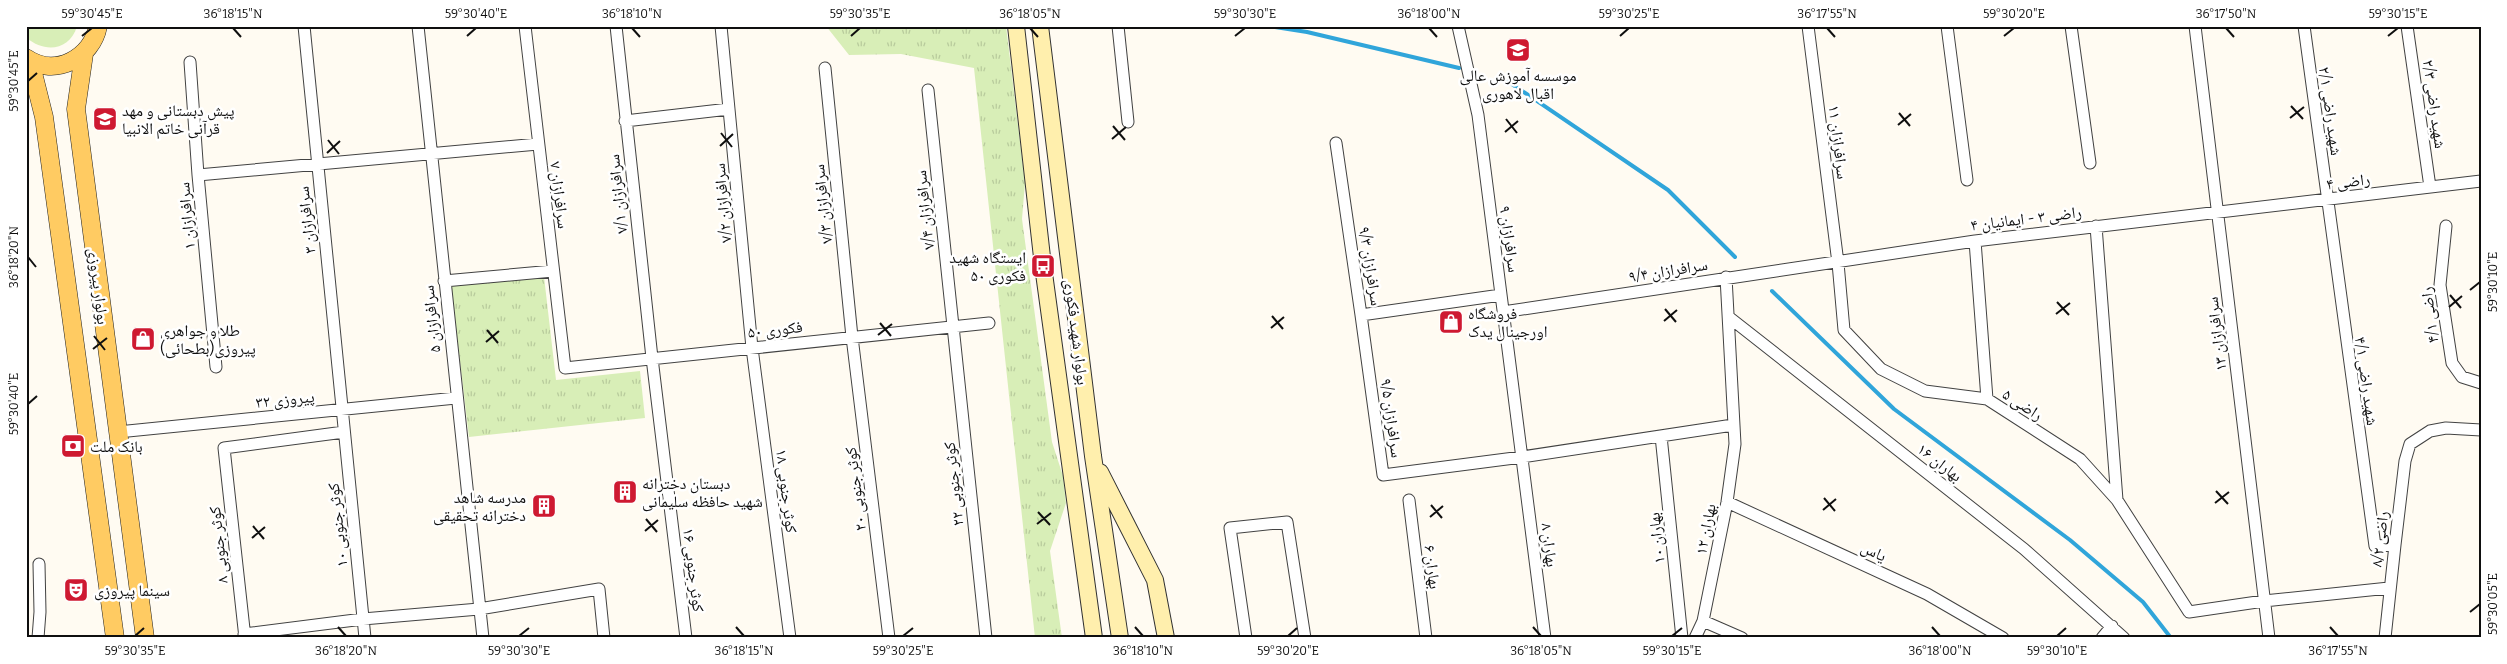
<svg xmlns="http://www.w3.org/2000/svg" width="2507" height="664" viewBox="0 0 2507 664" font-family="Bitter,'Noto Naskh Arabic',serif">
  <defs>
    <pattern id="park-tufts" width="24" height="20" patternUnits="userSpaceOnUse" patternTransform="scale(1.25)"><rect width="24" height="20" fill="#d8eeb7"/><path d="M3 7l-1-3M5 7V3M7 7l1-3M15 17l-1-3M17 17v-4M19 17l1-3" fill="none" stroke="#b8cb9c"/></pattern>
  </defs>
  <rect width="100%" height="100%" fill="#fffbf2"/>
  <path fill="#d8eeb7" d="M26,26H77C70,51 44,53 27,38Z"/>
  <path fill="url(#park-tufts)" d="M826,26H1006L1025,183L1022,219L1052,442L1063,476L1066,503L1050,551L1062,638H1035L974,68L901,54L849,55Z
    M543,268L556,380L640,371L645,418L469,437L450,278Z"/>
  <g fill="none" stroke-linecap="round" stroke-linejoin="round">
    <path stroke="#30a5da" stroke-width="4" d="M1269,26L1307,32L1459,68
      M1497,79L1509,82L1668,190L1735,257
      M1772,291L1894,409L2070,540L2143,602L2171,638"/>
    <defs>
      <path id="street" d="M304,26L365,638
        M418,26L483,638
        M525,26L565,368L989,323
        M616,26L652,358L686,638
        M721,26L752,348L790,638
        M1118,26L1128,122
        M1458,26L1478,115L1545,638
        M1808,26L1838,263L1844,330L1881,369L1925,391L1987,399L2080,459L2117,500L2189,612L2264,601L2389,588
        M1947,26L1967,180
        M2071,26L2090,163
        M2195,26L2269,638
        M2304,26L2375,546L2395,545
        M2407,26L2430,187
        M190,62L198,175L216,367
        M825,68L852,337L889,638
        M928,90L986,638
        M625,121L729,109
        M1336,143L1361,315L1501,295
        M198,175L538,144
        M2096,226L2117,500
        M2446,226L2440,285L2452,363L2462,377L2481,383
        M1975,241L1987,399
        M444,281L553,271
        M1503,312L1975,241L2481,181
        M1361,315L1383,475L1522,457L1733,425
        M1730,318L2024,549L2124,638
        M118,432L456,398
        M1661,436L1682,638
        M1409,500L1426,638
        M1727,502L1927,594L2003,638
        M1703,621L1742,638
        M244,634L363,619L479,609L599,589L604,638
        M38,638L40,612L39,564
        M245,638L224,448L344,432
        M1246,638L1230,528L1287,522L1305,638
        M1695,638L1703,621L1727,502L1735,444L1726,277
        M2102,638L2112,626
        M2385,638L2395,545L2405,461L2410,444L2430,431L2446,428L2481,430"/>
      <path id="secondary" d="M1016,26L1043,266L1094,638
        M1040,26L1093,456L1120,638
        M1100,472L1155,580L1166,638"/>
      <path id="primary" d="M84,54L76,109L145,638
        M26,58C55,78 92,58 98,26
        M30,61L44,117L115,638"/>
    </defs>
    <use href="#street" stroke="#424242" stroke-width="13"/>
    <use href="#secondary" stroke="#313131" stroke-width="18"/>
    <use href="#primary" stroke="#202020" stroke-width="19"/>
    <use href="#street" stroke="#fff" stroke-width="11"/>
    <use href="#secondary" stroke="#ffefad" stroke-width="16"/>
    <use href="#primary" stroke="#ffcb62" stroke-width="18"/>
  </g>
  <path fill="none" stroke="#0f0f0f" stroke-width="2" d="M233,28L241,37M632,28L640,37M1030,28L1038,37M1429,28L1437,37M1827,28L1835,37M2226,28L2234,37M82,36L92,28M467,36L476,28M851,36L860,28M1235,36L1245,28M1620,36L1629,28M2004,36L2014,28M2388,36L2398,28M28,81L37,73M2291,106L2303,119M1899,113L1910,126M2290,118L2304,107M1506,119L1517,133M1898,125L1911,114M1113,126L1125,140M1505,132L1518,121M721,133L732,147M1112,139L1126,127M328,140L339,154M720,146L733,134M327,153L340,141M28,257L36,267M2470,290L2480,282M2450,295L2461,308M2057,302L2069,315M2449,307L2462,296M1665,309L1676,322M2056,314L2070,303M1272,316L1283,329M1664,321L1677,310M880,323L891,336M1271,328L1284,317M487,330L498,343M878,335L892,324M94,336L105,350M486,342L499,331M93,349L107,338M28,404L37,396M2216,491L2228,504M1824,498L1835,511M2215,503L2229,492M1431,505L1442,518M1823,510L1836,499M1038,512L1050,525M1430,517L1443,506M646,519L657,532M1037,524L1051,513M253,526L264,539M645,531L658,520M252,538L265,527M2470,612L2480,604M338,627L346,636M736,627L744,636M1135,627L1143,636M1533,627L1541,636M1932,627L1940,636M2330,627L2338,636M135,636L144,628M519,636L529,628M903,636L913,628M1288,636L1297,628M1672,636L1682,628M2057,636L2066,628"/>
  <defs>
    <symbol id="university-square" viewBox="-11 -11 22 22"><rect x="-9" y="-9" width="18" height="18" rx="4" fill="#ce1931" stroke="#fff"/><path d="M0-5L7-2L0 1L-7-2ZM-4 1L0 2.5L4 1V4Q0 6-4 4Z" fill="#fff"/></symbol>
    <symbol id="school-square" viewBox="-11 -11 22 22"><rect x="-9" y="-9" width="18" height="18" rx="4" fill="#ce1931" stroke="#fff"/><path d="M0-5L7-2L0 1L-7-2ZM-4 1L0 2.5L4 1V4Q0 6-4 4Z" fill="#fff"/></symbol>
    <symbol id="bus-square" viewBox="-11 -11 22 22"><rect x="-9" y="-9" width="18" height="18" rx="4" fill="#ce1931" stroke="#fff"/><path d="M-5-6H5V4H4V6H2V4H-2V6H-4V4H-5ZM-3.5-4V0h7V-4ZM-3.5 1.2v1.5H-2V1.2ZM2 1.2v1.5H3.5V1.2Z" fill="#fff"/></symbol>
    <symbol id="shop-square" viewBox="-11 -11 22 22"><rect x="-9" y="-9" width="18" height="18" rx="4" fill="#ce1931" stroke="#fff"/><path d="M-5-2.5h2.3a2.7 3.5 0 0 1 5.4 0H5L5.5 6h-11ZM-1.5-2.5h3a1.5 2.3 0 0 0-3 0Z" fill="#fff"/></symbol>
    <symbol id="bank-square" viewBox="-11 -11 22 22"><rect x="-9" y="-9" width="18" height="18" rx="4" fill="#ce1931" stroke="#fff"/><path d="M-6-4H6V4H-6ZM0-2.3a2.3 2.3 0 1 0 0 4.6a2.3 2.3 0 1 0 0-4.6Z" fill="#fff"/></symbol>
    <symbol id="building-square" viewBox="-11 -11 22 22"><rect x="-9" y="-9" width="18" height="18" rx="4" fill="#ce1931" stroke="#fff"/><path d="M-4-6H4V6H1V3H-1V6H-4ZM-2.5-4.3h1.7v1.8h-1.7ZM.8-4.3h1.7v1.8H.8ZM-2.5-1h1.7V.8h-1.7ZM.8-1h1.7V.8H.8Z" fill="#fff"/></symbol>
    <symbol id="theatre-square" viewBox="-11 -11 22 22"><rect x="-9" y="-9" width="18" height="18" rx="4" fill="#ce1931" stroke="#fff"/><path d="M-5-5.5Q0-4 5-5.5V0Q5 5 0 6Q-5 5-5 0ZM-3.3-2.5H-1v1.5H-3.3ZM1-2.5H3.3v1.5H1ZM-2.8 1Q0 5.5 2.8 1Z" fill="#fff"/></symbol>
  </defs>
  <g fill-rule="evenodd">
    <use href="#university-square" x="1504" y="36" width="28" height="28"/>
    <use href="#school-square" x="91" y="105" width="28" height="28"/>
    <use href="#bus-square" x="1029" y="252" width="28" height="28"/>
    <use href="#shop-square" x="1437" y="308" width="28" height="28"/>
    <use href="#shop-square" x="129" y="325" width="28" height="28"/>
    <use href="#bank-square" x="59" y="432" width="28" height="28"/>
    <use href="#building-square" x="611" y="478" width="28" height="28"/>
    <use href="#building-square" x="530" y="492" width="28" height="28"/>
    <use href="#theatre-square" x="62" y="576" width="28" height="28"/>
  </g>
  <g text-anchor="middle" stroke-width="5" stroke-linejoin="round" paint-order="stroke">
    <g font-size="16" fill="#0f0f0f" stroke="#fff" text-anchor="start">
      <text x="1518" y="81" text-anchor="middle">موسسه آموزش عالی<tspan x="1518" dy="18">اقبال لاهوری</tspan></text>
      <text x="122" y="116">پیش دبستانی و مهد<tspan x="122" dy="18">قرآنی خاتم الانبیا</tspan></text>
      <text x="1026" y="263" text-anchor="end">ایستگاه شهید<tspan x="1026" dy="18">فکوری ۵۰</tspan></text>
      <text x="1468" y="319">فروشگاه<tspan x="1468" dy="18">اورجینال یدک</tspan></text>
      <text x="160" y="336">طلا و جواهری<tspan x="160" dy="18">پیروزی(بطحائی)</tspan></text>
      <text x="90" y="452">بانک ملت</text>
      <text x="642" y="489">دبستان دخترانه<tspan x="642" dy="18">شهید حافظه سلیمانی</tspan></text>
      <text x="526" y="503" text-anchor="end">مدرسه شاهد<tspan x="526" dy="18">دخترانه تحقیقی</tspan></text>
      <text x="94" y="596">سینما پیروزی</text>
    </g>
    <g font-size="16" fill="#0f0f0f" stroke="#fff">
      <text transform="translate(2435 104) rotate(82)" y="6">شهید راضی ۲/۳</text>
      <text transform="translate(2331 111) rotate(82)" y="6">شهید راضی ۲/۱</text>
      <text transform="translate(1839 142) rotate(83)" y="6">سرافرازان ۱۱</text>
      <text transform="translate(2348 181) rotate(-7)" y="6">راضی ۴</text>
      <text transform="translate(617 194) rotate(-96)" y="6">سرافرازان ۷/۱</text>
      <text transform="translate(560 195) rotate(83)" y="6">سرافرازان ۷</text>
      <text transform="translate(722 203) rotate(-95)" y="6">سرافرازان ۷/۲</text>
      <text transform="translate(822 204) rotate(-96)" y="6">سرافرازان ۷/۳</text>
      <text transform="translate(924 210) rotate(-96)" y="6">سرافرازان ۷/۴</text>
      <text transform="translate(186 216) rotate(-95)" y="6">سرافرازان ۱</text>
      <text transform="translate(2026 218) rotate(-7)" y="6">راضی ۳ - ایمانیان ۴</text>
      <text transform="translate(306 220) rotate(-96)" y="6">سرافرازان ۳</text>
      <text transform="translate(1510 239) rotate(82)" y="6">سرافرازان ۹</text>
      <text transform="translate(1371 266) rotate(81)" y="6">سرافرازان ۹/۳</text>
      <text transform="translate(1668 270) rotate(-9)" y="6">سرافرازان ۹/۴</text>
      <text transform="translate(99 286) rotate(83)" y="6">بولوار پیروزی</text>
      <text transform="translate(2429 315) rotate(-97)" y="6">راضی ۴/۱</text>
      <text transform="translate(431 319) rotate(-96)" y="6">سرافرازان ۵</text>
      <text transform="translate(775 329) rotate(-6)" y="6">فکوری ۵۰</text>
      <text transform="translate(1077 332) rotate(83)" y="6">بولوار شهید فکوری</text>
      <text transform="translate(2216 334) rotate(-97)" y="6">سرافرازان ۱۳</text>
      <text transform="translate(2367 381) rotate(82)" y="6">شهید راضی ۴/۱</text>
      <text transform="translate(285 399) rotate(-6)" y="6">پیروزی ۳۲</text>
      <text transform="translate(2023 404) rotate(33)" y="6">راضی ۵</text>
      <text transform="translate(1392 418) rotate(82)" y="6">سرافرازان ۹/۵</text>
      <text transform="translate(1940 462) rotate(38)" y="6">بهاران ۱۶</text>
      <text transform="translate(953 484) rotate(-96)" y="6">کوثر جنوبی ۲۲</text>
      <text transform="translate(855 489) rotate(-97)" y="6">کوثر جنوبی ۲۰</text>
      <text transform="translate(787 491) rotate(83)" y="6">کوثر جنوبی ۱۸</text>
      <text transform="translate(337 525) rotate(-96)" y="6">کوثر جنوبی ۱۰</text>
      <text transform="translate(1705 529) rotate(-79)" y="6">بهاران ۱۲</text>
      <text transform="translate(1656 538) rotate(-96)" y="6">بهاران ۱۰</text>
      <text transform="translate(2379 539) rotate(-83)" y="6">راضی ۸/۲</text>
      <text transform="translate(218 545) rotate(-96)" y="6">کوثر جنوبی ۸</text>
      <text transform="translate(1550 545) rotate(83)" y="6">بهاران ۸</text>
      <text transform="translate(1874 551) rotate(25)" y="6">یاس</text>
      <text transform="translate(1433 567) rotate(83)" y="6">بهاران ۶</text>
      <text transform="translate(694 570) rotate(83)" y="6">کوثر جنوبی ۱۶</text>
    </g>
  </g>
  <rect width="2507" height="664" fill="none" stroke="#ffffff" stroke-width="55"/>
  <rect x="28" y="28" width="2452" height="608" fill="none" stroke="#0f0f0f" stroke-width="2"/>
  <g font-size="12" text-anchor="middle" fill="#0f0f0f">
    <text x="92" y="18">59°30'45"E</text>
    <text x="233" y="18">36°18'15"N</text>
    <text x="476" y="18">59°30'40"E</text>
    <text x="632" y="18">36°18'10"N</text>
    <text x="860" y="18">59°30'35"E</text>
    <text x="1030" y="18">36°18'05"N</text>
    <text x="1245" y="18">59°30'30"E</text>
    <text x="1429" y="18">36°18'00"N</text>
    <text x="1629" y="18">59°30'25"E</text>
    <text x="1827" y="18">36°17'55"N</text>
    <text x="2014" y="18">59°30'20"E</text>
    <text x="2226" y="18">36°17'50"N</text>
    <text x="2398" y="18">59°30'15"E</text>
    <text transform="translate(14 81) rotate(-90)" y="4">59°30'45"E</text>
    <text transform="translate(14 257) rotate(-90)" y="4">36°18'20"N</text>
    <text transform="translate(2493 282) rotate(-90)" y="4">59°30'10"E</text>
    <text transform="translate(14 404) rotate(-90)" y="4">59°30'40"E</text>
    <text transform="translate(2493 604) rotate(-90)" y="4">59°30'05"E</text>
    <text x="135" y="655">59°30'35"E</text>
    <text x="346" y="655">36°18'20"N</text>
    <text x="519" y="655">59°30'30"E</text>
    <text x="744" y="655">36°18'15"N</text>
    <text x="903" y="655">59°30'25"E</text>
    <text x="1143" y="655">36°18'10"N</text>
    <text x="1288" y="655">59°30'20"E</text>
    <text x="1541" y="655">36°18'05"N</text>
    <text x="1672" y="655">59°30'15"E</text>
    <text x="1940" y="655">36°18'00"N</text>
    <text x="2057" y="655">59°30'10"E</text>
    <text x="2338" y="655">36°17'55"N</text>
  </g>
</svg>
